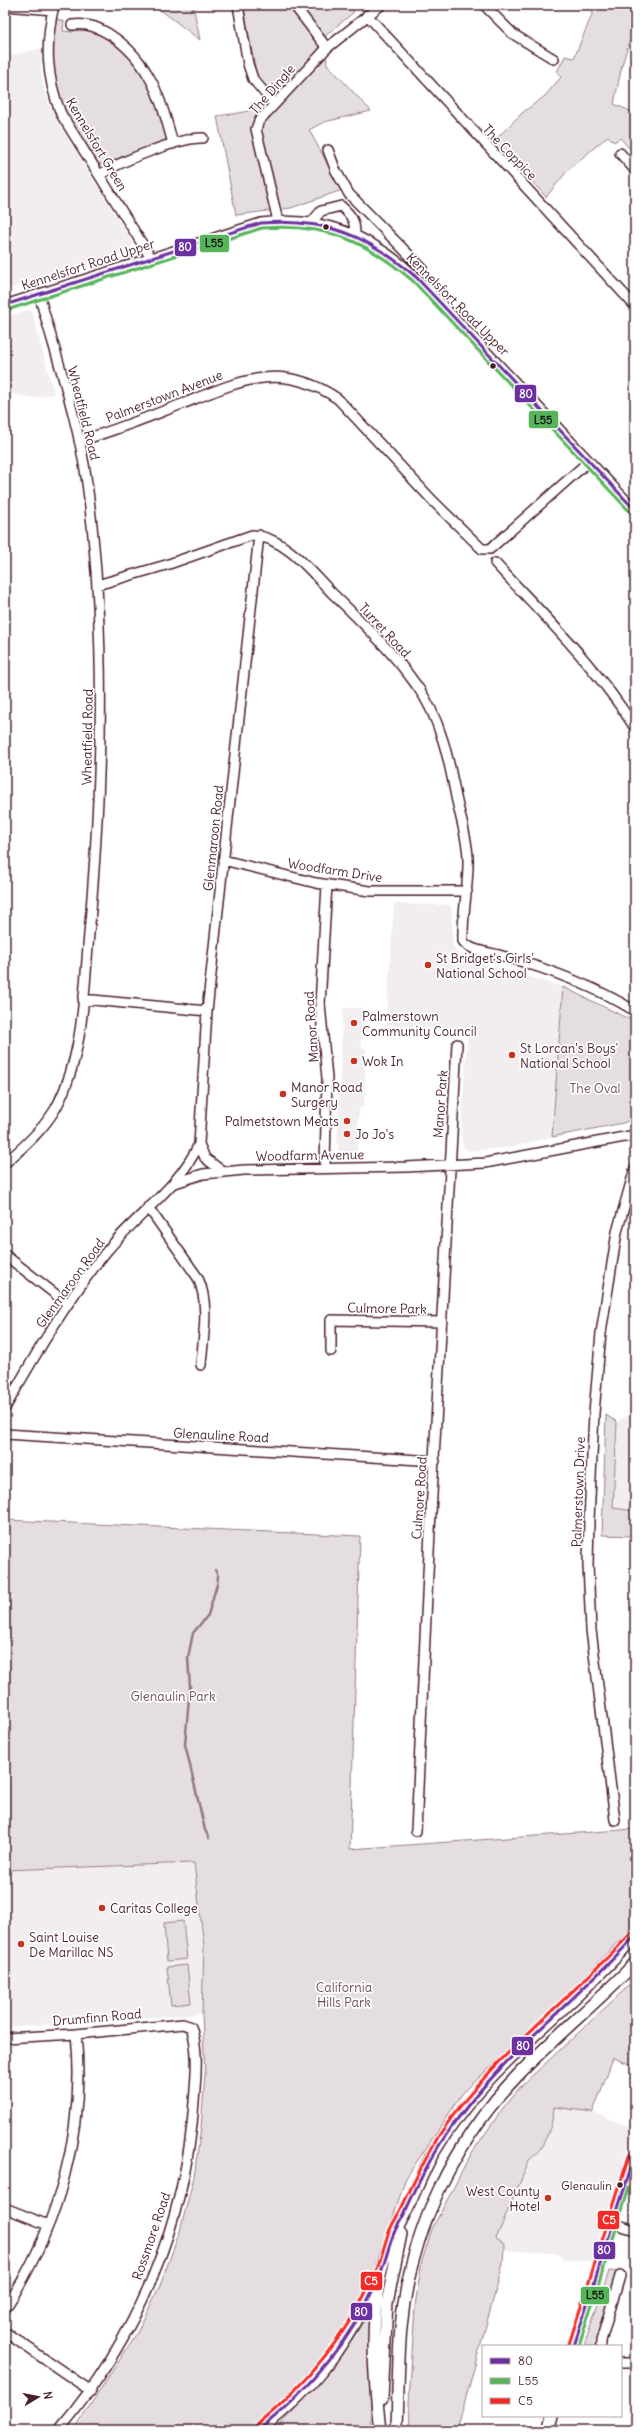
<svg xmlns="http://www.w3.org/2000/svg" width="640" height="2435" viewBox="0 0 640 2435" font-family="Delius,sans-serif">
  <rect width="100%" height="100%" fill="#fff"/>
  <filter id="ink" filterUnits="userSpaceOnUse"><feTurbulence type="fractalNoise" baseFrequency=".025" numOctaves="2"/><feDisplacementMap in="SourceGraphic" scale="8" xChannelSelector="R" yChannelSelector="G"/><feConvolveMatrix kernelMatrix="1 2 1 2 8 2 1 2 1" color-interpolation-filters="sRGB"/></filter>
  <g filter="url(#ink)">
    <path fill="#f2eeef" d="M42,48L41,71L44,90L54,115L133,243L132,249L126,252L5,290V57Z
      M27,310L32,312L54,394L35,398L5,393V317Z
      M394,904L451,905L453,946L459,956L563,987L552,1137L507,1148L467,1151L463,1146L461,1136L467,1042L470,1031L386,1025Z
      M343,1008H362L361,1047L366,1048L364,1107L359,1109L357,1151L351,1155L339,1153L337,1144Z
      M626,1416L635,1417V1511L613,1509L617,1422Z
      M194,1863L204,1946L202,2014L5,2027V1870Z
      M554,2107L593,2112L634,2129L592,2261L565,2260L560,2254L505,2250L504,2244L496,2240L530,2159L538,2154Z"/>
    <path fill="#e5dee0" stroke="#987e86" d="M154,5H193L200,40Z
      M243,5H348L354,12L325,36L327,64L371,111L324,122L309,130L342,190L291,208L236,215L217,116C241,112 257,115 268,91L257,77Z
      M596,5H635V23L622,65L614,104L635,113V146L631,150L620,138L614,142L608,136L568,170L546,197L495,140L522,113L545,96L561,77L557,72L565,56L574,58Z
      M53,18L64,21L63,31L73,32L77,27C90,28 102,35 113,43C146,66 156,100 166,137L164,143L123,156L107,164H95L64,112L51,69Z
      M563,987L629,1019L635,1024V1118L623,1123L552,1137Z
      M606,1415L617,1422L613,1508L635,1511V1540L631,1536L602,1535Z
      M5,1520L360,1536L350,1849L635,1829V1924L587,1974L462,2094L406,2178L380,2256L359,2304L313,2372L285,2402L251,2430H74L137,2333L161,2283L180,2231L194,2177L201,2128L205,2074L202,2014L204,1946L194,1863L5,1870Z
      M183,1921L187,1959L167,1961L164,1923Z
      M187,1965L191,2003L171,2005L167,1967Z
      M635,1980V2066L613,2058L593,2112L554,2107C553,2124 544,2150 530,2159L496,2239L504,2244L503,2264L457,2430H410L409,2402L415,2306L422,2261L432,2229L471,2154L503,2108L520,2087Z
      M609,2271L619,2272L598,2346H584Z
      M369,2317L374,2319L370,2430H275L332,2369L365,2320Z"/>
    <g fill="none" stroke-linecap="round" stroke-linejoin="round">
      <path stroke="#91787e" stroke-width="2.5" d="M209,1838L205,1830L185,1744L190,1687L188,1658L193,1633L208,1615L217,1584L218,1576L215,1570"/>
      <defs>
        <path id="minor" d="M54,5C45,44 46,77 61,114L151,258
          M238,5L248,64L253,79L274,104
          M294,5L327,48
          M484,5L513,34L554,59
          M5,6L53,10
          M367,15L635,306
          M72,25C87,23 97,27 109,34C150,60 162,101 173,144
          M328,150L336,171L349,194L422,268
          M620,153L635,170
          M100,175C118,162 181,137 203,138
          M278,221L256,129L259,121L327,48L381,5
          M311,223L321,211L341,206C351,215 355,220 355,234
          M5,305L261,223C323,215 370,235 416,277L635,510
          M79,441C114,431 148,417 182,404C240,381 281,360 338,399L433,501L482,549H490L589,461
          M495,563C545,617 596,666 635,728
          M97,585L166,565L252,535C284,537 310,570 331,592C361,621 393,652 417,686C440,717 449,760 456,797C460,816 467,837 468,857C469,885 462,913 463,941C470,951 488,952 499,955C546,968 593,985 635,1011
          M223,860L316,883L370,891H467
          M83,999L207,1011
          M199,1144L205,1158L222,1171
          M5,1163C24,1147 45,1128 57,1106C84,1054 84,991 89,934C102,784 107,633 87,483C78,418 56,357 39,294
          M325,1167L327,1078L320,1004L327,885
          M175,1183L203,1174L244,1170L406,1167L485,1163L635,1135
          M148,1207L198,1278C210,1305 203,1337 201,1365
          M5,1255L68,1304
          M331,1351V1320L442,1322
          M5,1408C35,1355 67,1300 106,1252C136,1215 179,1188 199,1144L207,1011L259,535
          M5,1434L435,1461
          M615,1820L591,1630L588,1565L589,1520L594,1413L601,1333L617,1232L635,1168
          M416,1831L430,1531L457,1044
          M5,2038L76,2034L183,2024L191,2027C199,2050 196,2077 194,2102C186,2222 137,2338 59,2430
          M5,2208L48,2225
          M612,2223L635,2230
          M5,2309C58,2228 86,2131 76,2034
          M5,2332L91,2391
          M601,2346V2341L620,2276
          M621,2363H635"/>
        <path id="major" d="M574,2346L635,2155
          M382,2399L387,2303L401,2234
          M259,2430C318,2386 346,2343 378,2278
          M380,2430C374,2378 370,2322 381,2271C386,2249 397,2229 407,2209C415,2192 422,2174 431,2157C451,2123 477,2090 506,2062C549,2020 595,1982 635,1936
          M397,2430C398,2396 398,2361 401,2327C410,2232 453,2142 519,2074C556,2035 598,2002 635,1963
          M549,2430L553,2416"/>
      </defs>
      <use href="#minor" stroke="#4a1f2b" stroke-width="12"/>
      <use href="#major" stroke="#4a1f2b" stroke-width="14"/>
      <use href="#minor" stroke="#fff" stroke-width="9"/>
      <use href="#major" stroke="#fff" stroke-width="11"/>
      <defs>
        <path id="bus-1" d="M5,305L261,223C326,218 367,235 416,277L635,510
          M574,2346L635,2155
          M259,2430C312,2387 355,2335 381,2272C386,2259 389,2245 394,2233C397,2225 403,2218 406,2210C418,2184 430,2158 446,2135C497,2059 574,2003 635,1936"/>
        <path id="bus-2" d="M7,310L262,228C325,223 365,240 413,281L631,513
          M579,2346L629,2188"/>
        <path id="bus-3" d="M569,2344L630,2153
          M256,2426C308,2383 349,2333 376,2271C382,2258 384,2244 389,2232C392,2224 397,2217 401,2209C413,2184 425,2158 440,2134C491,2057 570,2000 631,1933"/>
      </defs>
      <use href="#bus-1" stroke="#fff" stroke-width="6"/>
      <use href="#bus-2" stroke="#fff" stroke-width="6"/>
      <use href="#bus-3" stroke="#fff" stroke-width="6"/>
      <use href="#bus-1" stroke="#6c30a1" stroke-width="3"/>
      <use href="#bus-2" stroke="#56b559" stroke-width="3"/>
      <use href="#bus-3" stroke="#f52a26" stroke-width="3"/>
    </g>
  </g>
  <g fill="#4a1f2b" stroke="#fff" stroke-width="1.5">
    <circle cx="326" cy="227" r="3.5"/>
    <circle cx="493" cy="366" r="3.5"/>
    <circle cx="620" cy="2185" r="3.5"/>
  </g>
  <g fill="#c8321e" stroke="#fff" stroke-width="1.5">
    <circle cx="428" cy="965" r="4"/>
    <circle cx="354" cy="1023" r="4"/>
    <circle cx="512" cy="1055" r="4"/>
    <circle cx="354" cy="1061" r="4"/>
    <circle cx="283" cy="1094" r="4"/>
    <circle cx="347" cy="1121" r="4"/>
    <circle cx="347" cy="1134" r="4"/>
    <circle cx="102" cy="1908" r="4"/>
    <circle cx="21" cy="1944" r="4"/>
    <circle cx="548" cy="2198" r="4"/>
  </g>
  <g text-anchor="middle" stroke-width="3.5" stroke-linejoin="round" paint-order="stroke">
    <g font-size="12" fill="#4a1f2b" stroke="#fff" text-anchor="end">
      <text x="612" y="2190">Glenaulin</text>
    </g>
    <g font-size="13" fill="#4a1f2b" stroke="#fff">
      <text transform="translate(272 89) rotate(-49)" y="5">The Dingle</text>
      <text transform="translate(97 144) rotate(59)" y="5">Kennelsfort Green</text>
      <text transform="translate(510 152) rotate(46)" y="5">The Coppice</text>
      <text transform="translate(88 264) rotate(-18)" y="5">Kennelsfort Road Upper</text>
      <text transform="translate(458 304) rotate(45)" y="5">Kennelsfort Road Upper</text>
      <text transform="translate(164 396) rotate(-21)" y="5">Palmerstown Avenue</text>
      <text transform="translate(84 413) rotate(76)" y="5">Wheatfield Road</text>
      <text transform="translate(385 630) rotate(47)" y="5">Turret Road</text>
      <text transform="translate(87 737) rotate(-89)" y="5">Wheatfield Road</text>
      <text transform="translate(213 838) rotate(-84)" y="5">Glenmaroon Road</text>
      <text transform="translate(335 870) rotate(9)" y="5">Woodfarm Drive</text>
      <text transform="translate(311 1027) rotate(-94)" y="5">Manor Road</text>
      <text transform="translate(440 1104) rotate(-86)" y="5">Manor Park</text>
      <text transform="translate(310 1155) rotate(-1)" y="5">Woodfarm Avenue</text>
      <text transform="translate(70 1283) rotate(-54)" y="5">Glenmaroon Road</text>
      <text transform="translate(387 1308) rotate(1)" y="5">Culmore Park</text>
      <text transform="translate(221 1435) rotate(3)" y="5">Glenauline Road</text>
      <text transform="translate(578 1492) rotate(-88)" y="5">Palmerstown Drive</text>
      <text transform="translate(419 1498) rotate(-86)" y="5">Culmore Road</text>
      <text transform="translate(97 2017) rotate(-5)" y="5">Drumfinn Road</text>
      <text transform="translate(151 2236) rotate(-71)" y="5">Rossmore Road</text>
    </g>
    <g font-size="13" fill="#4a1f2b" stroke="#fff" text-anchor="start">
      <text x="436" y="963">St Bridget's Girls'<tspan x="436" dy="15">National School</tspan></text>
      <text x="362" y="1021">Palmerstown<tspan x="362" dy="15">Community Council</tspan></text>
      <text x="520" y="1053">St Lorcan's Boys'<tspan x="520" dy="15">National School</tspan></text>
      <text x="362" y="1066">Wok In</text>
      <text x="291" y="1092">Manor Road<tspan x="291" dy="15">Surgery</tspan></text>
      <text x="339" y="1126" text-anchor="end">Palmetstown Meats</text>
      <text x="355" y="1139">Jo Jo's</text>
      <text x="110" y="1913">Caritas College</text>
      <text x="29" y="1942">Saint Louise<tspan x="29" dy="15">De Marillac NS</tspan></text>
      <text x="540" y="2196" text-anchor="end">West County<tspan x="540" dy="15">Hotel</tspan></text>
    </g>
    <g font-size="13" fill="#714f58" stroke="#fff">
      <text x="595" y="1093">The Oval</text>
      <text x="173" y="1701">Glenaulin Park</text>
      <text x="344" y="1992">California<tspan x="344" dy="15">Hills Park</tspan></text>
    </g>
  </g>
  <g stroke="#fff" stroke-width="1.5">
    <rect x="199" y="234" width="31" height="19" rx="4" fill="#56b559"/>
    <rect x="174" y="238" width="23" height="19" rx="4" fill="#6c30a1"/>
    <rect x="514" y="384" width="23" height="19" rx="4" fill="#6c30a1"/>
    <rect x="528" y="410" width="31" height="19" rx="4" fill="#56b559"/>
    <rect x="511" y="2036" width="23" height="20" rx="4" fill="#6c30a1"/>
    <rect x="597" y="2210" width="23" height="20" rx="4" fill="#f52a26"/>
    <rect x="593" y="2241" width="23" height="19" rx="4" fill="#6c30a1"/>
    <rect x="360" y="2271" width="23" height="20" rx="4" fill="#f52a26"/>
    <rect x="580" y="2286" width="30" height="19" rx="4" fill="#56b559"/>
    <rect x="350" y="2302" width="23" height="19" rx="4" fill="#6c30a1"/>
  </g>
  <g font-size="11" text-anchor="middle" font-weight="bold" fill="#fff">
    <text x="185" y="251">80</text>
    <text x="526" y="398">80</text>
    <text x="523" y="2050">80</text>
    <text x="609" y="2224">C5</text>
    <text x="604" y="2254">80</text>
    <text x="371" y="2285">C5</text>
    <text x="361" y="2316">80</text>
  </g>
  <g font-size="11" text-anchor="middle" font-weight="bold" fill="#111">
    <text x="214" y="247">L55</text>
    <text x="543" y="424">L55</text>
    <text x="595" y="2299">L55</text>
  </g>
  <rect width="640" height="2435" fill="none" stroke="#fff" stroke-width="20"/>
  <rect x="10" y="10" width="620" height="2415" fill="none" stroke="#4a1f2b" stroke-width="1.5" filter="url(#ink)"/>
  <rect x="482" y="2345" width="140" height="72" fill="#ffffff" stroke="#b7a5aa"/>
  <rect x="490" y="2358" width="20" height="6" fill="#6c30a1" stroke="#b7a5aa"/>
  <text x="518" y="2365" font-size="12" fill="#4a1f2b">80</text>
  <rect x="490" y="2378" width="20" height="6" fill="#56b559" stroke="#b7a5aa"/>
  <text x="518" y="2385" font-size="12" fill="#4a1f2b">L55</text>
  <rect x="490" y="2398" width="20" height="6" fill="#f52a26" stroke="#b7a5aa"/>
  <text x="518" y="2405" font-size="12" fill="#4a1f2b">C5</text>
  <g transform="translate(38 2397) rotate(80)" stroke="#ffffff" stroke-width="3" paint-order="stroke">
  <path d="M0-3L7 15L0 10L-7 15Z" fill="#4a1f2b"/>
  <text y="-6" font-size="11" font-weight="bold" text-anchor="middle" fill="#4a1f2b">N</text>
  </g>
</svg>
